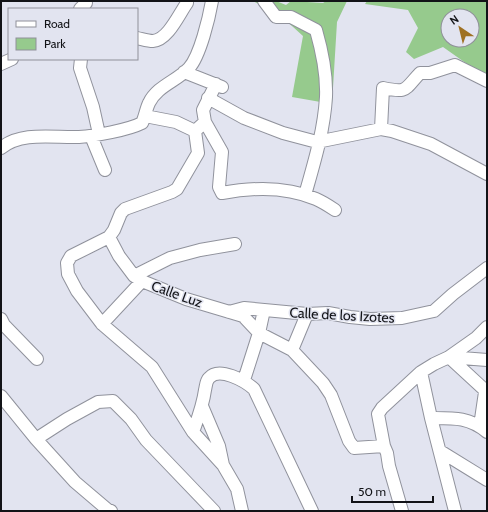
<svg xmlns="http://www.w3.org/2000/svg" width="488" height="512" viewBox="0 0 488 512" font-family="Cabin,sans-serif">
  <rect width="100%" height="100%" fill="#e2e4f0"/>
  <path fill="#96ca8d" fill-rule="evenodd" d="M253,1H276L286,5L291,1L323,3L326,1H347L337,22L332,104L292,97L303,36L282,17Z
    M367,1H487V76L477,71L443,47L414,59L406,52L418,28L408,10L365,4ZM448,16H472V40H448Z"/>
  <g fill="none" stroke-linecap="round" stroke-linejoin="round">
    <defs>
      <path id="street" d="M264,1L276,17H291L316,30C322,51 327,74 326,97C324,131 314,163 305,195
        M80,9L86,3L84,1
        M137,38C142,39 148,41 153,41C168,40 179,14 187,3
        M81,59L80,68L93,107L99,134
        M1,64L12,59
        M184,72L222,87
        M216,84L203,110L205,122L195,131L198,153L177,189L172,192L125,209L121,213L114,230L109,237L71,256L67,263L68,274L77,291L102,324L152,367L193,432L223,465
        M208,98L244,118L283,133L317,142L381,129L392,131L431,144L487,174
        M145,116L176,122L195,131
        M205,122L222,152L219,187L222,193C254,187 286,186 316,199C323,202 329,206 335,210
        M381,129L383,88C408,93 404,90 420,73H430L455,65L487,81
        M91,136L105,170
        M1,148C22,131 54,138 79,137C95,136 128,130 142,123C145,117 146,109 149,103C157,86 177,81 189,68C200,56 209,18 212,1
        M109,237L119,256L134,276L142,281L186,299L243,316L259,333L292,350L323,383L331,395L349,441L354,448L384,446
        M134,276L170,258L200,250L235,244
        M229,312L244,308L307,314L328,313L350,317L370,319L402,318L434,311L453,294L487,268
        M1,319L4,325L37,359
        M102,324L142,281
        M292,350L307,314
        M449,357L487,392
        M449,357L487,360
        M421,372L431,418L455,511
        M244,380L259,333L264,310
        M1,396L36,439L75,482L108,510L111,511
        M202,406L219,446L223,465L237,489L242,511
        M431,418C453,418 469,417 487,432
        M480,426L485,392
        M193,432C198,418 203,405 205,390C206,386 206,381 209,378C219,366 245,381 254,389L312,511
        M36,439L67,419L98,402L113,401L131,419L146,440L214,511
        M440,451L487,480
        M402,511L389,466L387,453L384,446L378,414L382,408L421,372L434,364L449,357L476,338L487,327"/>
    </defs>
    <use href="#street" stroke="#90929c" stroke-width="14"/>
    <use href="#street" stroke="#fff" stroke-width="12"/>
  </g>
  <g text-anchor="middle" stroke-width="3" stroke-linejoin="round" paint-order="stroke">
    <g font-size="14" fill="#121317" stroke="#e2e4f0">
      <text transform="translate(177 294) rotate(20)" y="5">Calle Luz</text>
      <text transform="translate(342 315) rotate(3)" y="5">Calle de los Izotes</text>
    </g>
  </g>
  <rect width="488" height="512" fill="none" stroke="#121317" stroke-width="4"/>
  <rect x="8" y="8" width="130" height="52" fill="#e2e4f0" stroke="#8f9099"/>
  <rect x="16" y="21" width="20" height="6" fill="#ffffff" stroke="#8f9099"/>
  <text x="44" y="28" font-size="12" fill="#121317">Road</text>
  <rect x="16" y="38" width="20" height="12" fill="#96ca8d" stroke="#8f9099"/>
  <text x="44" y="48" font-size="12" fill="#121317">Park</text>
  <g transform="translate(460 28) rotate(325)"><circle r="19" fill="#e2e4f0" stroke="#8f9099"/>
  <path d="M0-3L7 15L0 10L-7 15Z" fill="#9f7123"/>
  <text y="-6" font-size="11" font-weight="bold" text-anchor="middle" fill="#121317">N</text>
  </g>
  <path d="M352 496v6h81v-6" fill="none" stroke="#121317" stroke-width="2"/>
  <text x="358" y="496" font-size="12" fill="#121317" stroke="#e2e4f0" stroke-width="3" paint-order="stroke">50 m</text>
</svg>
